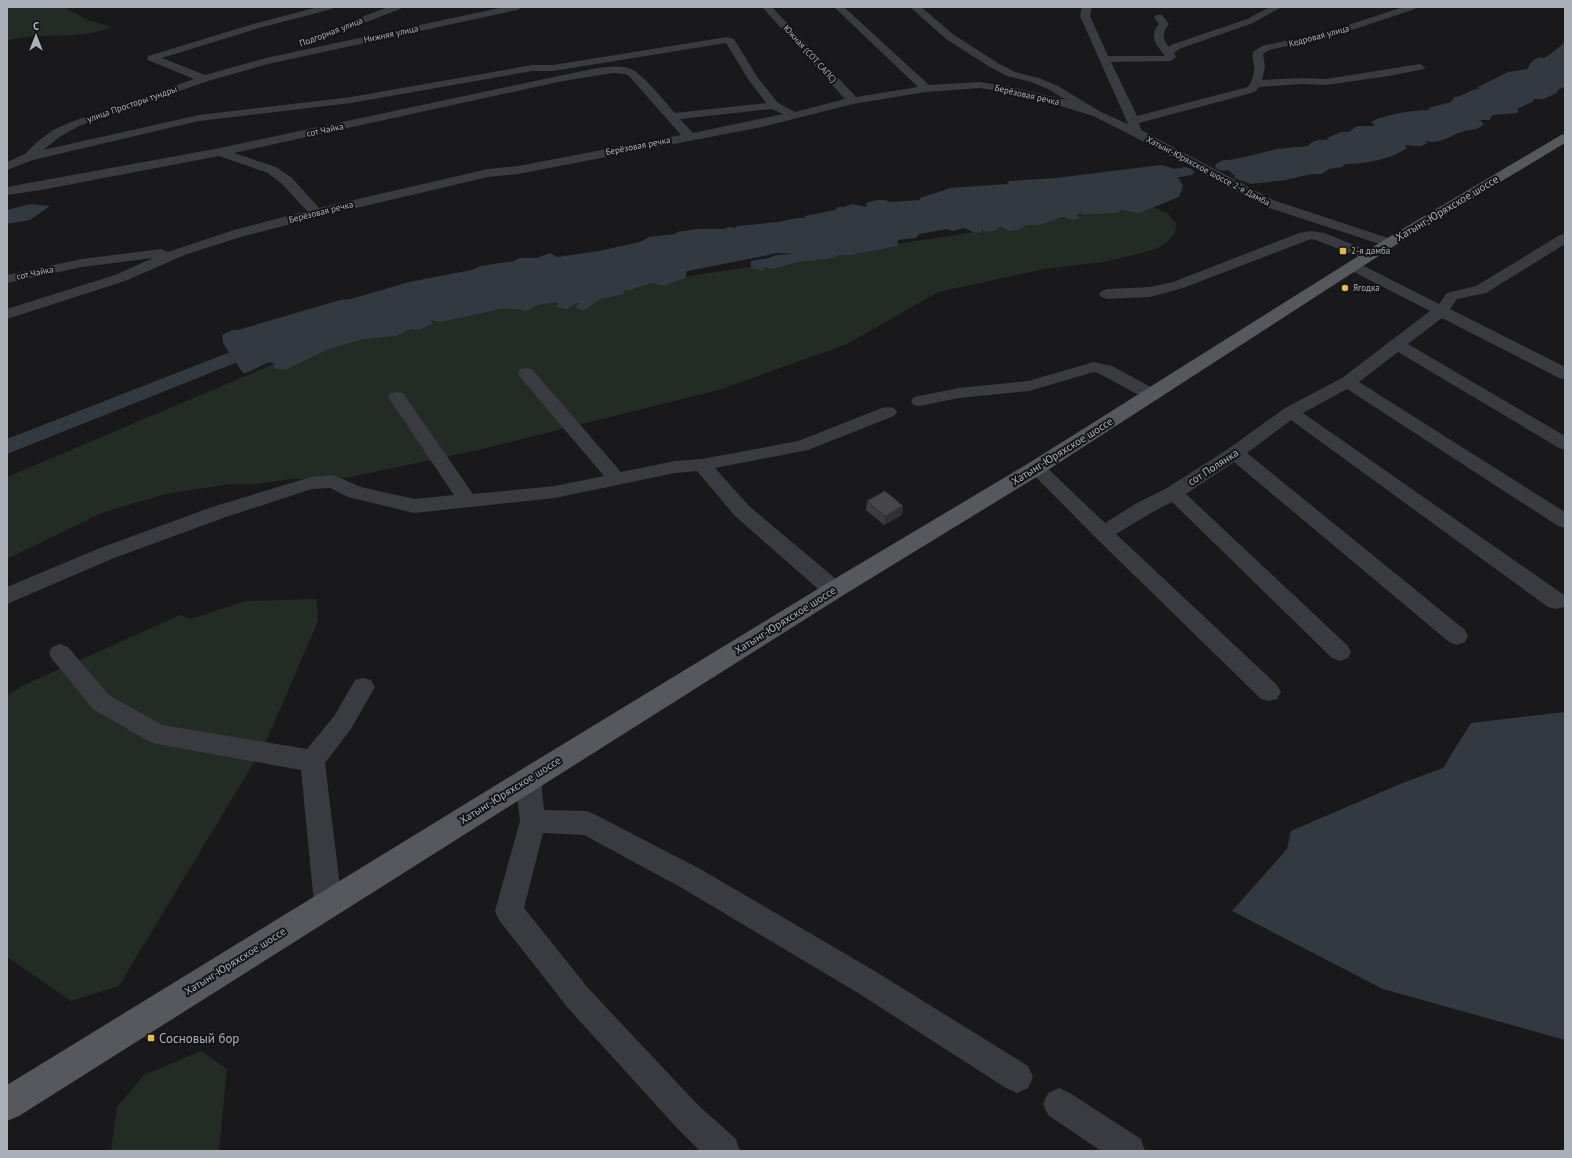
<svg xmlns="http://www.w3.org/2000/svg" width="1572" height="1158" viewBox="0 0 1572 1158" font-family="'PT Sans',sans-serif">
  <rect width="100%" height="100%" fill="#19191b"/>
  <path fill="#232b25" d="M7,7H67V9L88,20L112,27C79,41 42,31 7,41Z
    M1149,205L1167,213L1176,223L1175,233L1168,241L1158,248L1142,253L1104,262L1044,269L938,292L847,344L722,389L474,451L345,478L291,479L257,484H230L166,494L104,512L7,559V477L361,327Z
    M317,599L318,621L265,744L119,986L71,1001L7,957V696L22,686L180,615L191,619L245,601Z
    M201,1051L227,1069L219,1151H111L117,1107L144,1075Z"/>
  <path fill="#323940" d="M1565,42V87L1559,89L1557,93L1544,99H1533L1534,101L1517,109L1519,111L1517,113L1493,115L1489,120H1480L1484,124C1476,131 1474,129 1464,131C1451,135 1440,145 1425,141L1427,143C1419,149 1413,145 1405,145L1407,148C1393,159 1364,164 1346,164L1342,167L1329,169L1322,174H1311L1286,180L1251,184L1234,178L1235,176L1228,170L1233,167L1220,162L1223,160H1232L1277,149L1308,146C1312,140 1321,139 1328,140L1327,138L1341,132H1349L1357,126H1375L1371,122C1382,115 1415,110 1429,110V108L1451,102L1454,97C1463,97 1470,89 1479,89L1478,87L1508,72L1527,69C1530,64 1532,60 1538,58C1540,57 1542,58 1544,58C1552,54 1559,47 1565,42Z
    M1161,165L1172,168L1183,186L1179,197L1139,213L1122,210L1116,213L1087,214L1086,215L1077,214L1080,218L1073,220L1063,217L1039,225H1027L1019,230L1009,231L1000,227C995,232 988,233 981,230V232L976,233L964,228L952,231L947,229L919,234L916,238L898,240L897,246L855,254L854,255H839L834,258L798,262L772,269L763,267L764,271L751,268V261L769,258L776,255L794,254L775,253L769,255L687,271L685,278L664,286L652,283L630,290H623L624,294L600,299L583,311L575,307L579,303H576L567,309L557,307L558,302L538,305L526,311L518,309H500L441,322L431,320L433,324L419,330L410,329L396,336L363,339L329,349L285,370L273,368L275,364L269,362L246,373H243L223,343L222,335L233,330H238L340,300L351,299L409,282L472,270L481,266L514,261L519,258H537L550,253L557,257L599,251L640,242L649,237L675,234L677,232L697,229H724L729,227L735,228L738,226L778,222L797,218H805V216L835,210L838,207H844L852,204L867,207L866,203L877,200H885L890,202L920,200V198L951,188L1007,184L1009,181L1055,178Z
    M30,204L50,206L30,220L7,224V210Z
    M1565,712V1040L1383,989L1232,911L1287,849L1291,831L1400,784L1443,768L1471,723Z"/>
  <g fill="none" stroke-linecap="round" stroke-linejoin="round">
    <path fill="#323940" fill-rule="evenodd" d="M1263,154L1268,156L1271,159L1268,162L1223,171L1217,169L1215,166L1217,163L1223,161Z
      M1186,167L1192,169L1194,172L1192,175L1140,184L1134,182L1132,179L1134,176L1140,174Z
      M266,338L273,340L276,344L273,348L7,454V439Z"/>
    <path fill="#3a3b40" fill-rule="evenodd" d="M318,7H334L332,9L259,28L162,58L205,75L266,58L504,7H522L517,10L268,64L208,81L79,126L61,136L43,150L199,115L351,97L532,65H553L727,37L734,39L758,78L778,103L795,112L845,99L762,7H772L856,97L918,87L834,7H844L929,85L980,82L1011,87L1066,100L1050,90L1031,82L1007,76L990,67L946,39L910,7H921L954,35L998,63L1015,72L1039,78L1058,86L1101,112L1128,124L1080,16L1082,7H1092L1090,16L1108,56H1165C1157,46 1148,36 1159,24L1154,17L1156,15H1162L1169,24C1162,32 1162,39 1169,47L1171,45L1247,19L1270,7H1282L1253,23L1179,49L1174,53L1176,57L1171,61L1111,62L1137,116L1248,87C1252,82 1255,71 1254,65C1253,60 1252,57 1253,52L1262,46L1327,32L1403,7H1417L1415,9L1334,36L1269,50L1263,54L1265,67L1262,80L1302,78L1326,79L1420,64L1425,67L1424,69L1389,76L1326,85L1302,84L1259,87L1256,91L1248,94L1139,123L1141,130L1273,200L1394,240L1396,243L1394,246L1389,247L1263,206L1131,135L1093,116L1057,105L1011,93L980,88L926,92L853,104L762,127L518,174L488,177L318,217L244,236L187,254L125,281L7,319V309L115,275L153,258L82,267L7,283V275L82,259L161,249L168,252L234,230L307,211L282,184L268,173L219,156L41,190L7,195V187L220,148L563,75C581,72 614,62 631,69C642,73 666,103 675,113L766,103L748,79L726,43L553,71H532L351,103L199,121L33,160L7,170V162L25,154L37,142L53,130L71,122L194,79L148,60L147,58L148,56L253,24ZM613,73L625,74L629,76L681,135L518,166L488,169L319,208L292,178L276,167L234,153L563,81ZM772,109L783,114L693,133L680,119Z
      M388,7H402L400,9L312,43L308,44L303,41L304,39Z
      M1311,231L1324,233L1374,253L1376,256L1374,259L1369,260L1364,259L1316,240L1311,239L1183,288L1150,297L1107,299L1102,297L1099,294L1102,291L1107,289L1150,287L1173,282L1299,233Z
      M1565,234V244L1486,293L1457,299L1450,309L1565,367V379L1559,378L1442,318L1408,344L1565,436V450L1559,448L1398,352L1359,382L1565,512V528L1558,526L1347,389L1303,413L1564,595L1565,598L1564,607L1556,609L1548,607L1291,420L1247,453L1465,630L1468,636L1465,642L1457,645L1449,642L1234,462L1186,494L1348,646L1351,652L1348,658L1340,661L1332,658L1172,502L1151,513L1116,534L1277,685L1281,692L1277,699L1269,701L1261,699L1096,538L1027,468L1029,464L1036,462L1043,464L1105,523L1137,503L1167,488L1228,449L1285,408L1342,378L1430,311L1348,269L1346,266L1348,263L1353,262L1358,263L1439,304L1447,293L1476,286L1560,235Z
      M1094,362L1112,366L1158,391L1161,395L1158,399L1152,400L1146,399L1100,374L1094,372L1029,391L959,398L920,406L914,405L911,401L914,397L959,388L1028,381Z
      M526,368L532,369L621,472L675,461L702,459L798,441L882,408L888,407L894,408L897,412L894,416L808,450L715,468L749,506L842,584L845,590L842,596L834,598L826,596L735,516L697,471L675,473L555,498L414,513L348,497L330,488L312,489L226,517L114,558L7,604V587L100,548L212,507L311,477L333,475L361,487L414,499L454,495L388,397L391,393L397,392L403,393L473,494L555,486L604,476L520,377L518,373L520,369Z
      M60,644L68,647L109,695L162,725L307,749L335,715L355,680L363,678L371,680L375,687L351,729L325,763L342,903L338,912L328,916L318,912L314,903L301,770L157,744L148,741L93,709L52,659L49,653L52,647Z
      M528,768L537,771L541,779L544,810L587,811L596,815L702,870L878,973L1028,1066L1033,1077L1028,1088L1017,1093L1006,1088L858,993L682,888L584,835L543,833L524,908L588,988L698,1105L736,1139L740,1151H700L676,1127L568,1008L499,920L495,911L520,821L515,779L519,771Z
      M1059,1088L1070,1093L1141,1139L1145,1151H1101L1048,1115L1043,1104L1048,1093Z"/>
    <path fill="#56585e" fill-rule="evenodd" d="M1565,134V143L1394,246L1043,473L842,596L19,1116L7,1121V1085L519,771L826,584L1029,463L1384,240L1561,135Z"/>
  </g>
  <path fill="#3c3c40" d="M867,501L903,506L902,515L884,525L866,510Z"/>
  <path fill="#313134" d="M903,506L902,515L884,525L885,516Z"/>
  <path fill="#46464b" stroke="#313134" d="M885,491L903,506L885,516L867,501Z"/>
  <g fill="#e5b947" stroke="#141416" stroke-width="1.5">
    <rect x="1339" y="247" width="8" height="8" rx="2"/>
    <circle cx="1345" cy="288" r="4"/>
    <rect x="147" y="1034" width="8" height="8" rx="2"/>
  </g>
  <g text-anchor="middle" stroke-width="4" stroke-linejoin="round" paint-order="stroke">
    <g font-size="9" fill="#acb0b9" stroke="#141416">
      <text transform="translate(331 32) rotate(-21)" y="3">Подгорная улица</text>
      <text transform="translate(391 34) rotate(-12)" y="3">Нижняя улица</text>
      <text transform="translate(1319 36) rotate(-15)" y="3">Кедровая улица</text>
      <text transform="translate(810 54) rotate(48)" y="3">Южная (СОТ САПС)</text>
      <text transform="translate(1027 95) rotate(13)" y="3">Берёзовая речка</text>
      <text transform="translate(132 104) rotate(-19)" y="3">улица Просторы тундры</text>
      <text transform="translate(325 130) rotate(-12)" y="3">сот Чайка</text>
      <text transform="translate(638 146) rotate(-11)" y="3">Берёзовая речка</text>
      <text transform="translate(1208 171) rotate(28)" y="3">Хатынг-Юряхское шоссе 2-я Дамба</text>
      <text transform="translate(321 212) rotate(-14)" y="3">Берёзовая речка</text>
      <text transform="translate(35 273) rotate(-12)" y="3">сот Чайка</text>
    </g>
    <g font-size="9" fill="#acb0b9" stroke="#141416" text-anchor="start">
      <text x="1351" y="254">2-я дамба</text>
      <text x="1353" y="291">Ягодка</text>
    </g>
    <g font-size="11" fill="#acb0b9" stroke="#141416">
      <text transform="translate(1447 208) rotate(-31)" y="4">Хатынг-Юряхское шоссе</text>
      <text transform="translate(1062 451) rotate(-32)" y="4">Хатынг-Юряхское шоссе</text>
      <text transform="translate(1213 467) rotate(-33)" y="4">сот Полянка</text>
      <text transform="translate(785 620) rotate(-32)" y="4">Хатынг-Юряхское шоссе</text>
      <text transform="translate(510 790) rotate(-32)" y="4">Хатынг-Юряхское шоссе</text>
      <text transform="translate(235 961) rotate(-32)" y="4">Хатынг-Юряхское шоссе</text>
    </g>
    <g font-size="13" fill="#acb0b9" stroke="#141416" text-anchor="start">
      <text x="159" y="1043">Сосновый бор</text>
    </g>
  </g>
  <rect width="1572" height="1158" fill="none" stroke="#acb0b9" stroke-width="16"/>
  <g transform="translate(36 36)" stroke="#141416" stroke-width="3" paint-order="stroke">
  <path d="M0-3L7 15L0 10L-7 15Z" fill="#acb0b9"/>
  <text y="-6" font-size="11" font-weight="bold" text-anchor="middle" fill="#acb0b9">С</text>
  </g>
</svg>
